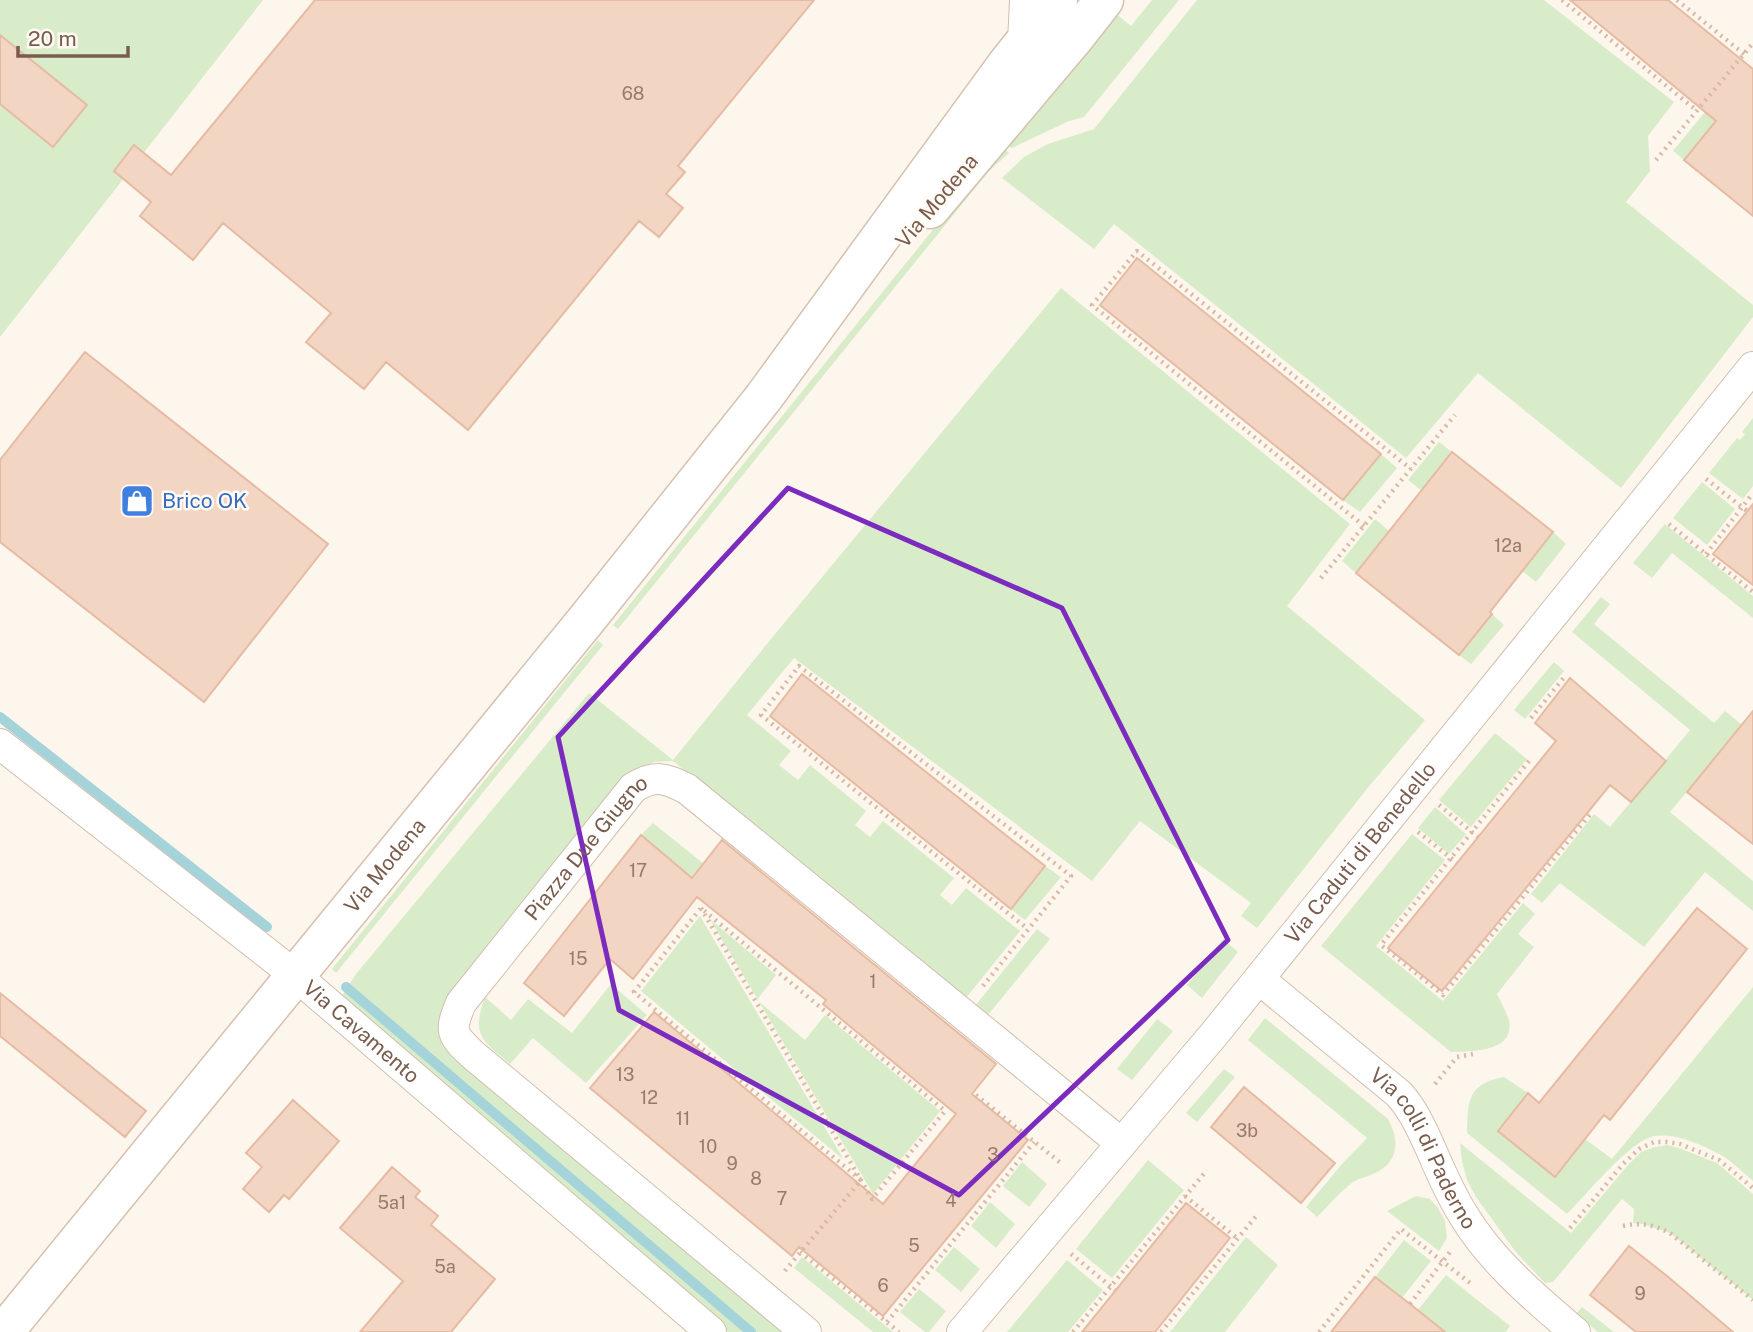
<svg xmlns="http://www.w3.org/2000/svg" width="1753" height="1332" viewBox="0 0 1753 1332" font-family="'Public Sans',sans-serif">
  <rect width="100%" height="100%" fill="#fdf6ec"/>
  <path fill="#d8ecc9" d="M0,0H263L0,337Z
    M1152,0H1179L1084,117L1069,121L1012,148L1006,145L1114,12L1131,26Z
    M1197,0H1544L1674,102L1648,136L1650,171L1626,202L1753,305V317L1621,488L1478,373L1406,458L1114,224L1094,249L1002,178L1024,157L1048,144L1094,129Z
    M1709,107L1720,116L1684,160L1673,151Z
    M1005,149L1009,153L989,171L618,629L613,625L991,158Z
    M1061,288L1350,524L1287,606L1425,720L1366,790L1257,928L1241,916L1251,903L1140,821L1092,881L794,658L747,715L791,751L779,765L798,780L810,765L866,811L855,825L870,837L883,821L954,878L940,895L952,905L966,888L1020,931L965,999L673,761L654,762L633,771L441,1011L442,1045L783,1332H728L340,999L356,974L589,693L673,760L771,639Z
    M1753,418V486L1743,499L1709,473L1737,438L1740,440L1745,434L1742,432Z
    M1439,442L1452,452L1422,491L1408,480Z
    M1381,454L1397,468L1360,512L1343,500Z
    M1702,482L1735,509L1707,545L1673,518Z
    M1375,519L1389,531L1356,573L1342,561Z
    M1665,524L1753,596V618L1672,553L1652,578L1633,563Z
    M1553,532L1566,544L1536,582L1522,571Z
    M1601,597L1610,604L1594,624L1714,723L1725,711L1742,725L1670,812L1753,881V911L1705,872L1644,947L1560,883L1542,903L1531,894L1594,814L1610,827L1690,730L1572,632Z
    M1492,614L1504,625L1471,664L1459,655Z
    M598,640L603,645L336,973L332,969Z
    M1554,662L1564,671L1525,719L1514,710Z
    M1495,733L1527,759L1471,827L1439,800Z
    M1435,807L1466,834L1449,854L1418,828Z
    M653,823L704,864L692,878L641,835Z
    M1412,834L1445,860L1376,946L1443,1001L1523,903L1535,914L1518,934L1534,947L1497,994C1501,1003 1507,1012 1509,1021C1515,1053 1470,1051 1451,1052L1321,946Z
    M1045,866L1061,877L1025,920L1011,909Z
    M700,916L844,1160L641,991Z
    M710,919L776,975L757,1000L805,1040L825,1015L940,1111L873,1194Z
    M1037,929L1050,939L988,1015L975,1006Z
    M1223,939L1238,952L1202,998L1187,985Z
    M611,984L647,1015L586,1083L533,1038L510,1064C482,1040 471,1036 485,997L511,1020L528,999L572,1033Z
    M1753,987V1181C1742,1172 1731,1160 1719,1154C1700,1144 1672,1131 1651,1137C1629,1143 1585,1196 1567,1214L1467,1133C1468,1101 1467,1084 1504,1077L1528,1093L1498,1131L1554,1176L1585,1139L1612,1159Z
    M1265,1018L1388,1119C1400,1141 1399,1163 1373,1174C1367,1177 1359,1178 1353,1182C1340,1192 1329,1205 1317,1217L1306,1207L1342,1164L1367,1138L1248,1040Z
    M1157,1019L1173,1031L1132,1080L1117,1069Z
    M1224,1069L1235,1077L1197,1122L1186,1113Z
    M1460,1143L1571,1233L1627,1166L1641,1152L1655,1147L1667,1145L1679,1148L1717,1163L1753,1194V1300L1670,1233L1643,1224L1633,1223L1634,1209L1622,1199L1553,1282L1545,1283L1515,1251L1476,1197L1467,1180L1462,1161Z
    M1148,1160L1184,1190L1112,1278L1076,1249Z
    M1022,1162L1047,1184L1029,1207L1003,1186Z
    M1416,1196L1430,1199L1438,1208L1445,1221L1447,1238L1439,1251L1387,1211Z
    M990,1202L1015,1224L996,1248L971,1226Z
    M1246,1237L1278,1265L1232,1323L1225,1332H1170Z
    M1404,1240L1431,1261L1402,1298L1375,1277Z
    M954,1247L980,1269L961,1292L935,1270Z
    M802,1257L893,1332H873L794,1268Z
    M1067,1260L1103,1290L1068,1332H1007Z
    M1446,1275L1510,1326L1506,1332H1445L1418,1310Z
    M919,1289L946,1311L929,1332H925L900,1312Z
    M1582,1307L1614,1332H1598L1576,1314Z"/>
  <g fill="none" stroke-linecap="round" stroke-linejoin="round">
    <path stroke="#a5d3da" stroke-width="10" d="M0,717L267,927
      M346,987L751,1332"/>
  </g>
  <path fill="#f3d5c3" stroke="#e6bba3" stroke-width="2" d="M315,0H814L678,166L685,172L666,194L683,208L659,237L639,221L468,430L386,362L364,389L306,342L331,313L223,223L193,260L140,216L151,202L114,171L134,145L171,175Z
    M1570,0H1668L1753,69V216L1684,160L1716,121Z
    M0,35L87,105L53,147L0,104Z
    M1137,258L1381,454L1343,500L1100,305Z
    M85,352L328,544L204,702L0,542V460Z
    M1452,452L1553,532L1490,612L1492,614L1459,655L1356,573Z
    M1753,504V585L1713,554Z
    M802,674L1045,866L1011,909L770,716Z
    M1570,678L1666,761L1631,802L1610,785L1442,991L1388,948L1556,741L1535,723Z
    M1753,711V844L1687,792Z
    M641,835L692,878L722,840L996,1064L972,1094L1028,1140L883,1316L799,1247L792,1256L590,1088L654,1012L883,1204L956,1114L823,1004L826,1000L697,897L633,979L610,959L564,1016L524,983Z
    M1697,908L1747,949L1610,1120L1604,1115L1555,1177L1498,1131L1528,1093L1539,1103Z
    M0,993L146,1111L125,1137L0,1036Z
    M1244,1087L1335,1163L1301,1203L1211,1127Z
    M293,1100L339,1141L289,1199L284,1195L269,1212L243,1189L262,1167L246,1153Z
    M392,1167L420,1191L415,1197L438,1216L431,1225L495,1279L451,1332H360L403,1281L340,1228Z
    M1186,1203L1230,1238L1155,1332H1082Z
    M1629,1246L1667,1276L1733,1332H1636L1590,1295Z
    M1375,1277L1410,1304L1445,1332H1331Z"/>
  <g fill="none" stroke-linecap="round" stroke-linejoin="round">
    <defs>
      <g id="minor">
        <path d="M1023,44L1025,0"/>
        <path id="s1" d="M0,744L295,975L711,1332"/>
        <path id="s2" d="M1259,979L1399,1094C1415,1112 1423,1132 1433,1154C1442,1175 1452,1197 1464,1216C1492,1262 1535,1298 1575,1332"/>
        <path id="s3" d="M806,1332L473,1055C451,1034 449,1032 461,1003L633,788C655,774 665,778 687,789L1121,1143"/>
        <path id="s4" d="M962,1332L1215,1033L1753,367"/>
      </g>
      <g id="secondary">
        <path d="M930,209L1075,37L1104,0"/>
        <path id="s5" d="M4,1332L587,619L764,397L1007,64L1058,0"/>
      </g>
    </defs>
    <use href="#minor" stroke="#d1beb0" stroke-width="32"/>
    <use href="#secondary" stroke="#d6c0b0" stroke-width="41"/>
    <path stroke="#d9b8a5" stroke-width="4.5" stroke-dasharray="2 5" stroke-linecap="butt" d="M1562,0L1696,110
      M1677,0L1744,54
      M1656,160L1753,43
      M1706,479L1747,511
      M1669,524L1753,592
      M1364,526L1092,305L1137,251L1411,469
      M1706,554L1753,493
      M1321,578L1455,415
      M1531,718L1566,675
      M1529,761L1381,945L1443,995L1592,812
      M1439,805L1478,837
      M1418,832L1457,863
      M701,908L872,1199L945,1111L701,908L634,992L861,1180L784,1272
      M983,986L1071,876L799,666L761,715L1028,929
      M1435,1084L1457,1057L1473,1054
      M976,1095L1062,1164
      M1185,1196L1238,1239
      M1623,1226C1640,1222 1655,1225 1670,1233L1753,1300
      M1570,1228L1623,1164L1639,1149L1654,1142H1667L1680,1144L1719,1160L1753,1188
      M800,1252L899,1332
      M1071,1254L1115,1290
      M1410,1304L1450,1252
      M887,1322L1034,1142
      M1073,1332L1207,1170
      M1161,1332L1257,1215
      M1319,1332L1401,1229L1470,1283"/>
    <use href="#minor" stroke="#fff" stroke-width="30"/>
    <use href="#secondary" stroke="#fff" stroke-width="38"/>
  </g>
  <path fill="none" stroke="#7b2cbf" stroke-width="5" stroke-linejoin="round" d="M788,488L1062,608L1228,940L959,1195L619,1010L558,737Z"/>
  <defs>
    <symbol id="shop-square" viewBox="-11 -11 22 22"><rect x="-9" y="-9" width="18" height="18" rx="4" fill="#3f7fe0" stroke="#fffaf3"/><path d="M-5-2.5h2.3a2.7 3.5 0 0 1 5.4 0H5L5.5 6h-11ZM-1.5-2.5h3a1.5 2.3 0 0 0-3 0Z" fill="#fff"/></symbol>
  </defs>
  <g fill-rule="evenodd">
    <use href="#shop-square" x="118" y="482" width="38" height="38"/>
  </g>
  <g text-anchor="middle" stroke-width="5" stroke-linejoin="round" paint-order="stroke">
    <g font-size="18" fill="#987a6a">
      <text x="633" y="100">68</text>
      <text x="1508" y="552">12a</text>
      <text x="638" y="877">17</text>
      <text x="578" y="965">15</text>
      <text x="873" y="988">1</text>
      <text x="625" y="1081">13</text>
      <text x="649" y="1104">12</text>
      <text x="683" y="1125">11</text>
      <text x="1247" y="1137">3b</text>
      <text x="708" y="1153">10</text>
      <text x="993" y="1161">3</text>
      <text x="732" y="1170">9</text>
      <text x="756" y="1185">8</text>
      <text x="782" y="1205">7</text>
      <text x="951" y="1207">4</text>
      <text x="392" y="1209">5a1</text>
      <text x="914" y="1252">5</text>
      <text x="445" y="1273">5a</text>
      <text x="883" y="1292">6</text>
      <text x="1640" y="1300">9</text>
    </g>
    <g font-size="21" fill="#7a5c4d" stroke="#fffaf3">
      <text transform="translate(937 201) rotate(-50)" y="7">Via Modena</text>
      <text dy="7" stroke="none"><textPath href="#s3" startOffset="693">Piazza Due Giugno</textPath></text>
      <text dy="7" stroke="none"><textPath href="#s4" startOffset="623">Via Caduti di Benedello</textPath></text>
      <text dy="7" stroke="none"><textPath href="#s5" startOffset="602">Via Modena</textPath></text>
      <text dy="7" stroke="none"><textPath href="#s1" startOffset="462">Via Cavamento</textPath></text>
      <text dy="7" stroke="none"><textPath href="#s2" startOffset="240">Via colli di Paderno</textPath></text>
    </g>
    <g font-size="21" fill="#366cbe" stroke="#fffaf3" text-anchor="start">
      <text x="162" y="508">Brico OK</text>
    </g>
  </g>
  <path d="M18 46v10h110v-10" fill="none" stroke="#7a5c4d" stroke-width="3.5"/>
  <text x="28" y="46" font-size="21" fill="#7a5c4d" stroke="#fffaf3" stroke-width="5" paint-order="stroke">20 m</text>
</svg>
